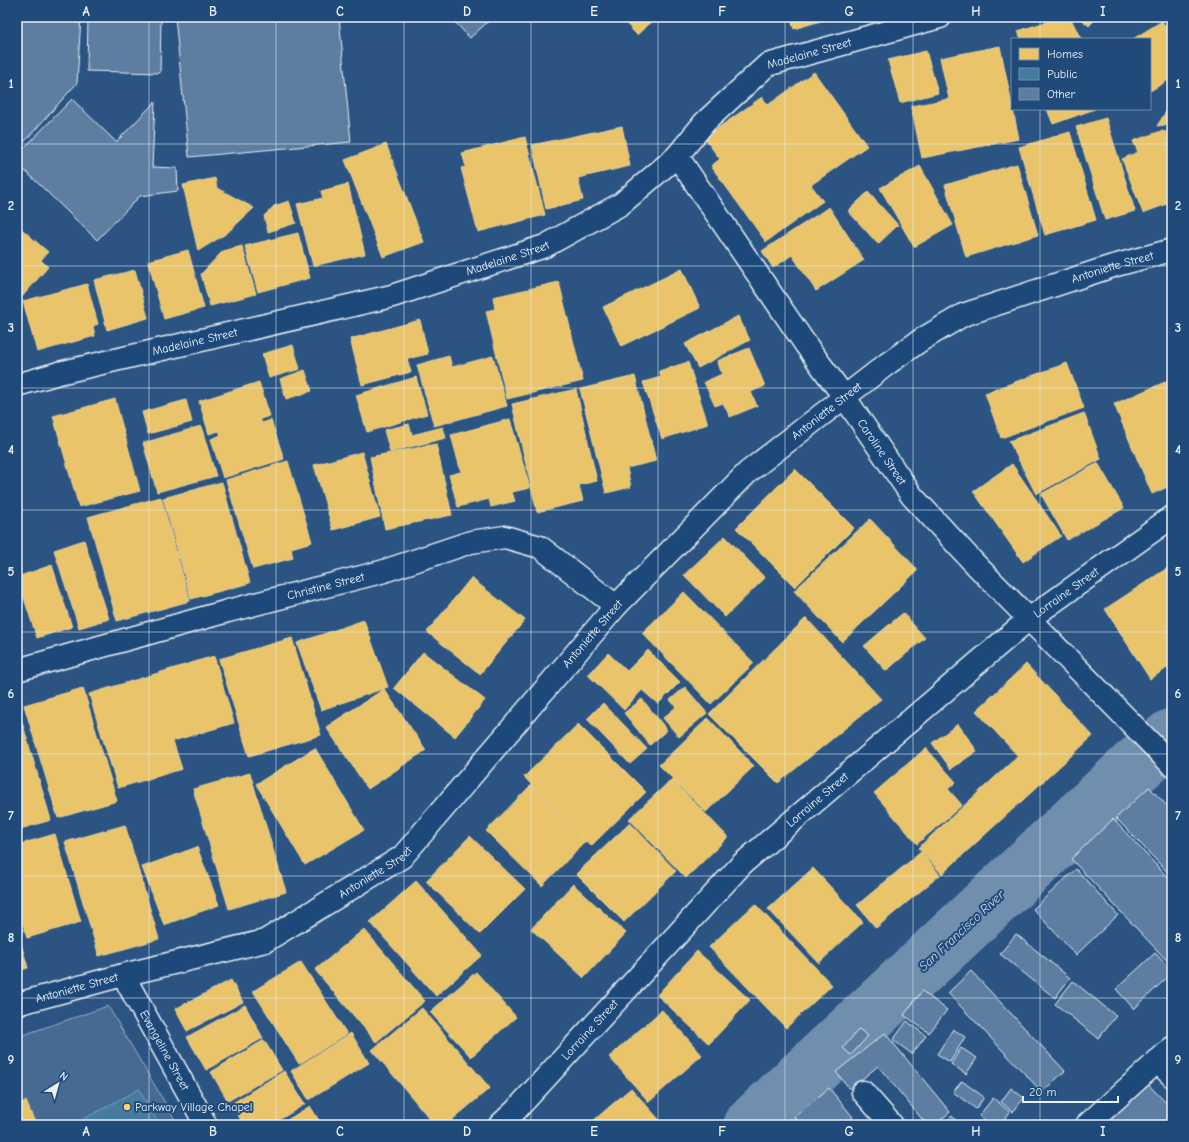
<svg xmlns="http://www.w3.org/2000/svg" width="1189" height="1142" viewBox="0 0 1189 1142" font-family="'Comic Neue',sans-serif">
  <rect width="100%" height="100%" fill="#2b5482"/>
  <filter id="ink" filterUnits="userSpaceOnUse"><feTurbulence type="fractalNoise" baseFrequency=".025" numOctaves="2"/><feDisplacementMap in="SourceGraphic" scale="8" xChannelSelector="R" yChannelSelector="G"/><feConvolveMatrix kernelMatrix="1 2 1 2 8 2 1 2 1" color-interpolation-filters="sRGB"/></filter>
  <g filter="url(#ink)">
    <path fill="#476b93" stroke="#98aec6" d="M108,1006L178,1125H17V1037Z"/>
    <path fill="#e9c46a" stroke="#e9d295" d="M620,17H656L637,35Z
      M790,17H834L794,29Z
      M1061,17H1070L1081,39H1021L1018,31Z
      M1079,17H1097L1089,26Z
      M1162,21L1172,37V78L1150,91V39H1133Z
      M1000,46L1019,139L922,158L911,106L949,99L940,58Z
      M926,51L938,93L900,103L888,60Z
      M814,72L867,146L811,185L823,201L766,242L711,166L720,159L704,138L762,97L768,105Z
      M1172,102V124L1157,126Z
      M1047,109H1095L1053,124Z
      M1106,118L1135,211L1105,220L1076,127Z
      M622,126L630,166L578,178L583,200L546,209L532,145Z
      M1161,131L1172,133V202L1143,213L1122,159L1138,152L1133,141Z
      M1070,132L1096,220L1045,235L1019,147Z
      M525,137L545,215L478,232L461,168L466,167L462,153Z
      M386,144L424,242L383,257L345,160Z
      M1017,164L1038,235L966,257L945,185Z
      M920,166L953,225L914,247L880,188Z
      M215,178L217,188L254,208L227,233L198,251L183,185Z
      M348,184L365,254L313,266L297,204L323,198L321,191Z
      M868,192L898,225L878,244L848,211Z
      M289,201L296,223L268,232L264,216L274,206Z
      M829,207L864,260L816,291L792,255L773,268L762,251Z
      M17,225L48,252L41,260L48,267L21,298L17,295Z
      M298,233L310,278L258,292L245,246Z
      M242,246L256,294L210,306L201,274L223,251Z
      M188,250L204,308L164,319L148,261Z
      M682,269L700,308L621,346L603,307Z
      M135,270L148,318L107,330L94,280Z
      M559,282L583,381L507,399L486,311L495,309L493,297Z
      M87,284L98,324L93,326L95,336L37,352L23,301Z
      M738,316L750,340L698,368L685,344Z
      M420,320L428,354L407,359L411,372L362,385L350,339Z
      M293,345L300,369L269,378L262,354Z
      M749,348L765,386L751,392L757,406L730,417L723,403L715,406L704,382L722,374L717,361Z
      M449,356L452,367L493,356L507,406L434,426L417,365Z
      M688,362L708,424L662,439L643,382L661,377L659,371Z
      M1067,363L1084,408L1001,438L985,393Z
      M305,370L312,391L286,399L280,379Z
      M635,376L656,461L627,468L631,487L606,493L580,389Z
      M416,377L427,414L367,432L356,395Z
      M1172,379V485L1152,494L1114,404Z
      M259,382L270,416L260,419L262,423L271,420L284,459L223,478L211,439L221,435L219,431L209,434L199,401Z
      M576,389L597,481L579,485L583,501L537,512L512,404Z
      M115,399L140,491L79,507L53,416Z
      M186,400L192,422L148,434L142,412Z
      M1084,413L1101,459L1036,494L1009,441Z
      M510,419L530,488L512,492L515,501L491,507L489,499L458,507L449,475L461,472L451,435Z
      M409,424L412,435L443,427L446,438L390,452L384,430Z
      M201,426L216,476L157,492L143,443Z
      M436,444L452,515L385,529L370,457Z
      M362,452L380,517L333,530L314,465Z
      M288,461L312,542L291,548L293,558L253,569L226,480Z
      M1098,463L1124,508L1067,540L1041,494Z
      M1012,464L1061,536L1023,562L973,491Z
      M795,469L854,528L795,587L736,528Z
      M222,482L250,583L191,599L163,498Z
      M161,497L190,601L117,621L88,517Z
      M870,519L918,570L842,642L794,591Z
      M725,536L765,578L725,617L684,575Z
      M84,540L109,619L79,628L54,550Z
      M52,565L72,627L37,638L17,577Z
      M1172,565V665L1150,679L1105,609Z
      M471,578L525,620L480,674L427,632Z
      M684,592L754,663L711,704L642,633Z
      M903,613L925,638L886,671L864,646Z
      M806,618L881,699L778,783L709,714Z
      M364,620L388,687L321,710L297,643Z
      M292,638L321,735L249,756L219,659Z
      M648,650L680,682L658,704L642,690L624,710L588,675L608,653L627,671Z
      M423,652L485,700L455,737L394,688Z
      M214,656L234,723L173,741L182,769L118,788L89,694Z
      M1026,664L1093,736L942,874L918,848L1018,756L976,711Z
      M685,687L707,713L679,737L663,718L676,707L670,700Z
      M83,688L117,801L58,818L24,705Z
      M384,689L426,750L368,789L326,727Z
      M642,699L667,730L650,745L624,713Z
      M603,703L647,749L630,764L587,719Z
      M17,705L51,820L17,830Z
      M708,718L754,766L706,812L659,765Z
      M578,724L646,792L591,846L524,777Z
      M958,724L977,751L951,769L932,743Z
      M315,748L364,830L305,865L256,784Z
      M926,748L956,782L948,789L962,805L917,844L874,793Z
      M250,773L286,892L229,909L193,789Z
      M672,779L728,837L686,878L629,819Z
      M531,785L586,841L542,886L486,831Z
      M630,823L676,871L624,922L576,874Z
      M125,825L159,939L99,956L65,842Z
      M55,834L81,922L27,938L17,905V845Z
      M470,836L525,889L480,934L426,881Z
      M197,847L219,905L164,925L142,867Z
      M921,852L940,875L876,928L857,905Z
      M813,868L863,922L819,963L768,909Z
      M416,881L482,955L436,996L370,922Z
      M573,884L626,933L584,978L531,929Z
      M755,904L832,985L786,1028L709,947Z
      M17,929L28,968L17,971Z
      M364,929L425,1001L376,1042L315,970Z
      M697,951L750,1000L709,1044L657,995Z
      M301,962L347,1034L299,1064L253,991Z
      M476,972L516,1017L471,1057L430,1012Z
      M231,980L243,1002L187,1031L175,1009Z
      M245,1005L263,1038L206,1070L187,1037Z
      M422,1008L490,1088L446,1125H435L372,1050Z
      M662,1010L702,1055L649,1102L609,1057Z
      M351,1033L369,1063L309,1100L291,1071Z
      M264,1040L282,1070L228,1101L211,1072Z
      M284,1071L305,1104L271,1125H244L231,1104Z
      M631,1088L664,1125H596L593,1121Z
      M26,1101L36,1125H17V1104Z
      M310,1106L322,1125H279Z"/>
    <path fill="#457b9d" stroke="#769eb8" d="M139,1089L159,1125H73Z"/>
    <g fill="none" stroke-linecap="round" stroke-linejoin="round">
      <path stroke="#708ead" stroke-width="57" d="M752,1125L1136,766L1172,737"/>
    </g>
    <path fill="#5d7da1" stroke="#e8f1f8" d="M17,17H81L77,83L17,150Z
      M88,17H161L160,73L87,71Z
      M175,17H339L351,142L189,157Z
      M450,17H493L470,38Z
      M72,99L116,142L155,102L152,167L177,168L178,191L140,196L97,240L17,163V155Z
      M1149,787L1172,811V877L1116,818Z
      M1113,819L1172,882V966L1071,859Z
      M1076,869L1118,915L1076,955L1033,909Z
      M1016,934L1070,978L1055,998L1000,954Z
      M1155,953L1172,971V973L1134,1009L1116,989Z
      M971,971L1065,1071L1042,1092L948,993Z
      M1073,981L1116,1016L1098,1038L1055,1004Z
      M922,991L947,1010L929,1033L904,1015Z
      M907,1021L926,1036L912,1054L893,1040Z
      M859,1029L868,1036L851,1055L843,1048Z
      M953,1029L965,1037L950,1062L937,1054Z
      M885,1033L950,1112L935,1125H927L878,1066L850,1089L836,1072Z
      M961,1048L977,1058L966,1074L951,1064Z
      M1138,1074L1172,1109V1125H1099Z
      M962,1081L984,1097L976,1109L953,1092Z
      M829,1088L853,1117L843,1125H801L794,1117Z
      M1011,1088L1024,1098L1013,1112L1001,1102Z
      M993,1098L1010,1112L1000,1125H990L979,1116Z
      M952,1116L960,1125H942Z"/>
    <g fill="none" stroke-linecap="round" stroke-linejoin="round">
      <defs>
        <g id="minor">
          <path id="s1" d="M677,156L806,345L845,398L912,496L976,565L1172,765"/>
          <path id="s2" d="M17,385L59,373L392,296L545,246L621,204L677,156L705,122L767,65L940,17"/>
          <path id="s3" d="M17,670L228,611L381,572L471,542L505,537L540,547L616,606"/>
          <path id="s4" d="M123,975L206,1125"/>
          <path id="s5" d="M17,1004L123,975L265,941L402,857L616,606L748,472L887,364L921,340L963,315L1113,266L1172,250"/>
          <path d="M1157,1061L1172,1076"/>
          <path d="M863,1092L892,1125"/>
          <path id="s6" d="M500,1125L515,1111L742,864L1029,619L1172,517"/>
          <path d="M1087,1125L1172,1048"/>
        </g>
      </defs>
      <use href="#minor" stroke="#e8f1f8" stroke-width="25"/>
      <use href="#minor" stroke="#1f4a7a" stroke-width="22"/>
    </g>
  </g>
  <path fill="none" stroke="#e8f1f8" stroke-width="1" stroke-opacity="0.55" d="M149,17V1125M276,17V1125M404,17V1125M531,17V1125M658,17V1125M785,17V1125M913,17V1125M1040,17V39M1040,109V1125M17,144H1172M17,266H1172M17,388H1172M17,510H1172M17,632H1172M17,754H1172M17,876H1172M17,998H1172"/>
  <circle fill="#ffd166" stroke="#1f4a7a" stroke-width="1.5" cx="127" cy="1107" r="4"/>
  <g text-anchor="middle" stroke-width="4" stroke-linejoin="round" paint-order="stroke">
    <g font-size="12" fill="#e8f1f8" stroke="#1f4a7a">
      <text dy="4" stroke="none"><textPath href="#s2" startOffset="879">Madelaine Street</textPath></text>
      <text dy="4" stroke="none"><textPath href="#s2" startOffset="507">Madelaine Street</textPath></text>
      <text dy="4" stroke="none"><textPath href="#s5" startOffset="1358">Antoniette Street</textPath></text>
      <text dy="4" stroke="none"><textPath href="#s2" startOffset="183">Madelaine Street</textPath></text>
      <text dy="4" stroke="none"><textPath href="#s5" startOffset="1034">Antoniette Street</textPath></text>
      <text dy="4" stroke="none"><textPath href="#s1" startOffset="360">Caroline Street</textPath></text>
      <text dy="4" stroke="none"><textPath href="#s3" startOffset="320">Christine Street</textPath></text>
      <text dy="4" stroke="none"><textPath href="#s6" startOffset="779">Lorraine Street</textPath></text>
      <text dy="4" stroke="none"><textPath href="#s5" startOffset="710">Antoniette Street</textPath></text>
      <text dy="4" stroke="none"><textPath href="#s6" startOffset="455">Lorraine Street</textPath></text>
      <text dy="4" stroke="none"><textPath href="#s5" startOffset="386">Antoniette Street</textPath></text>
      <text dy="4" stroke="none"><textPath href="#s5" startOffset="62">Antoniette Street</textPath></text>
      <text dy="4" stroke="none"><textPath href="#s6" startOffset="131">Lorraine Street</textPath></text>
      <text dy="4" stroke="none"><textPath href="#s4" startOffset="86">Evangeline Street</textPath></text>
    </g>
    <g font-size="12" fill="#e8f1f8" stroke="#1f4a7a" text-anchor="start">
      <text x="135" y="1111">Parkway Village Chapel</text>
    </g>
    <g font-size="13" font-style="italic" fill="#d0dde9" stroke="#1f4a7a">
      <text transform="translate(961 930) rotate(-43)" y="5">San Francisco River</text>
    </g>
  </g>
  <rect width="1189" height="1142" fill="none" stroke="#1f4a7a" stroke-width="44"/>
  <rect x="1011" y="38" width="140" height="72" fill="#1f4a7a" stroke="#6f8dac"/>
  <rect x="1019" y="48" width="20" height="12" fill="#e9c46a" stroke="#6f8dac"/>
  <text x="1047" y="58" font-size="12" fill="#e8f1f8">Homes</text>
  <rect x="1019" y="68" width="20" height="12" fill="#457b9d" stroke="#6f8dac"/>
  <text x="1047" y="78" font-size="12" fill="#e8f1f8">Public</text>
  <rect x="1019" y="88" width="20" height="12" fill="#5d7da1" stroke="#6f8dac"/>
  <text x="1047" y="98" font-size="12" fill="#e8f1f8">Other</text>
  <g transform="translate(58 1084) rotate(37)" stroke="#1f4a7a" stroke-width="3" paint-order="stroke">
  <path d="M0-3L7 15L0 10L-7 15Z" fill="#e8f1f8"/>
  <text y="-6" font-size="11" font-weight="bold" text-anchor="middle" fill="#e8f1f8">N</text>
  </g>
  <path d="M1023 1096v6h95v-6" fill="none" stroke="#e8f1f8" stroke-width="2"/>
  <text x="1029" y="1096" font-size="12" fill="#e8f1f8" stroke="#1f4a7a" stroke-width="3" paint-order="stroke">20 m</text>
  <rect x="22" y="22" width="1145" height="1098" fill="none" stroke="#e8f1f8" stroke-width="1.5"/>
  <g font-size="13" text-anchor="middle" font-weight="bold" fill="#e8f1f8">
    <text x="86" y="16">A</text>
    <text x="213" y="16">B</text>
    <text x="340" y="16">C</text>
    <text x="467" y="16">D</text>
    <text x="594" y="16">E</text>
    <text x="722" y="16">F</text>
    <text x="849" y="16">G</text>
    <text x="976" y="16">H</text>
    <text x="1103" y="16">I</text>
    <text x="11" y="88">1</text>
    <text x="1178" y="88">1</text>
    <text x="11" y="210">2</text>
    <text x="1178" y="210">2</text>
    <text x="11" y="332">3</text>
    <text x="1178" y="332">3</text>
    <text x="11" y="454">4</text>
    <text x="1178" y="454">4</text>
    <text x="11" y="576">5</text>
    <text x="1178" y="576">5</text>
    <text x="11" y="698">6</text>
    <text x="1178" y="698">6</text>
    <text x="11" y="820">7</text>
    <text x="1178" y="820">7</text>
    <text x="11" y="942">8</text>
    <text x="1178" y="942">8</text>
    <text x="11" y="1064">9</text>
    <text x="1178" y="1064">9</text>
    <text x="86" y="1136">A</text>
    <text x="213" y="1136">B</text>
    <text x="340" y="1136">C</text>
    <text x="467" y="1136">D</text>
    <text x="594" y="1136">E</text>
    <text x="722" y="1136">F</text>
    <text x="849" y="1136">G</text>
    <text x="976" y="1136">H</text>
    <text x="1103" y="1136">I</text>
  </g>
</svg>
